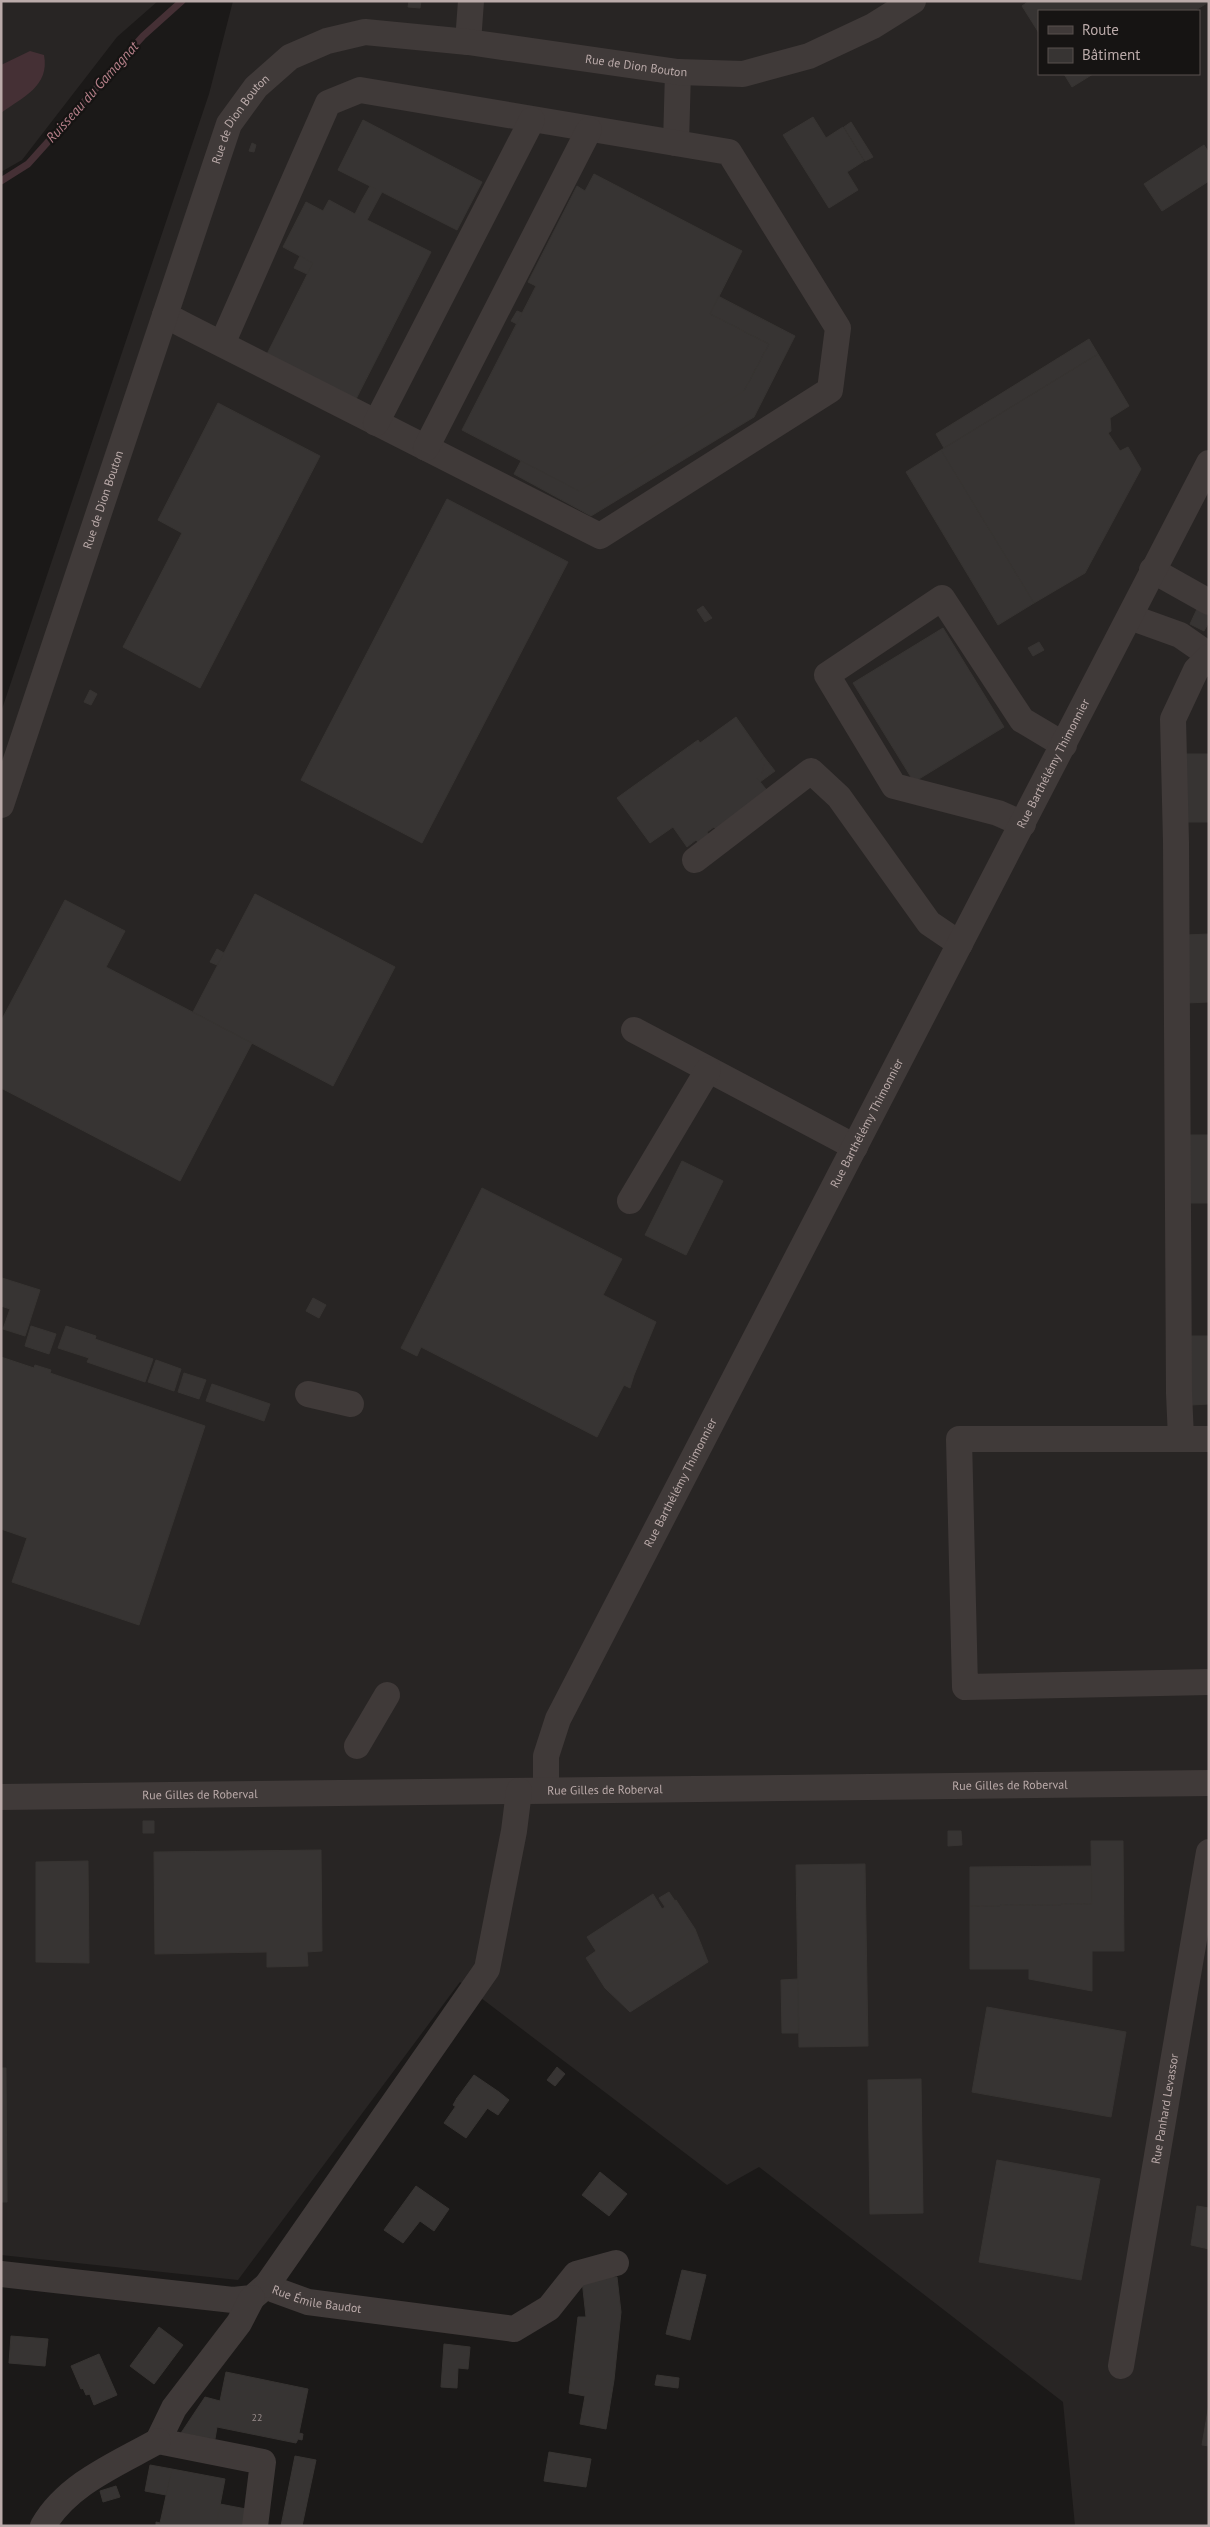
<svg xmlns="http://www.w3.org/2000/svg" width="1210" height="2527" viewBox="0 0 1210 2527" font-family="'PT Sans',sans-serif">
  <rect width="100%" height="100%" fill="#1b1918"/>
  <path fill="#282524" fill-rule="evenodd" d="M1,1H158L117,37L22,160L1,172Z
    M233,1H1209V2526H1075L1063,2402L759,2167L727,2185L460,1982L238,2280L1,2255V712L209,94ZM1039,11H1199V74H1039Z"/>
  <path fill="#453035" d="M30,51L44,55C50,86 23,97 1,113V65Z"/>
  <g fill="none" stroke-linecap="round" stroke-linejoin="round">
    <path stroke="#453035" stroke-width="7" d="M1,181L28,164L143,36L182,1"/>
  </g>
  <path fill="#373433" stroke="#373432" d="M409,1H421L420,8L408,7Z
    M1029,1H1209V2L1194,11H1039V33L1022,6Z
    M1064,74H1093L1072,87Z
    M813,117L826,138L843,127L864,161L847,172L858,190L829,208L783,135Z
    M363,120L482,182L457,230L382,192L367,220L431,252L355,401L266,356L313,263L283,247L306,202L323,211L329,200L355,214L362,200L369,204L376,189L338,170Z
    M851,122L873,157L865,161L844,127Z
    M252,143L256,145L254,152L249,151Z
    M1204,145L1209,153V181L1162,211L1144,184Z
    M594,174L742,251L710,314L769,344L744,391L579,491L462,430L536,286L528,282L577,186L585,191Z
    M370,186L376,189L369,204L362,200Z
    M300,256L313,263L307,274L294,268Z
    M718,296L795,336L754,417L591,516L514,474L521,461L579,491L744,391L769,344L710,314Z
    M517,311L522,313L517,324L511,321Z
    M1089,339L1098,354L944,448L936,434Z
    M1098,354L1129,406L1110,418L1111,431L1108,433L1120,451L1128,447L1141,469L1085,573L1034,603L941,450Z
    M218,403L320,456L200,688L123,647L182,533L158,520Z
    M941,450L1034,603L998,625L906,472Z
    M447,499L568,562L422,843L301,780Z
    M703,606L712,618L705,622L697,610Z
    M1197,609L1209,614V622L1204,631L1190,624Z
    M943,628L1004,727L914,782L853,683Z
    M1039,642L1044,650L1033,656L1028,648Z
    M90,690L97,694L91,705L84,702Z
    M736,717L764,757L760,760L764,764L762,774L757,778L769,793L717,830L714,827L707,832L709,836L699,843L696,840L687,847L673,827L650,843L623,806L641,794L635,785L698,740L700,743Z
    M1183,754H1209V822H1184Z
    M764,757L775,771L760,782L757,778L762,774L764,764L760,760Z
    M635,785L641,794L623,806L617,798Z
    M255,894L395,967L333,1086L193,1012Z
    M65,900L125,931L106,967L252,1043L180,1181L1,1088V1021Z
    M1209,934V1002L1186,1003L1185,935Z
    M217,949L224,953L217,965L210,962Z
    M1188,1135H1209V1203H1189Z
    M682,1161L723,1181L686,1255L645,1235Z
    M482,1188L622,1259L603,1295L656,1322L634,1375L626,1371L620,1383L624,1385L597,1437L421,1347L417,1356L401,1348Z
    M2,1278L40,1290L25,1336L3,1329L10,1309L1,1306Z
    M313,1298L326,1305L319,1318L306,1311Z
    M31,1326L56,1334L49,1354L25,1346Z
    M66,1326L96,1336L95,1339L153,1359L145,1382L87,1362L89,1358L58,1348Z
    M1190,1336H1209V1404L1191,1405Z
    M1,1357L34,1368L35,1365L51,1370L50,1373L205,1426L139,1625L12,1582L27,1538L1,1529Z
    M156,1360L181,1369L174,1391L148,1382Z
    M626,1371L634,1375L630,1388L620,1383Z
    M184,1373L206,1380L199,1399L178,1392Z
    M212,1384L241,1394L235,1411L206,1401Z
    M241,1394L270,1404L264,1421L235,1411Z
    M143,1821H154V1833H143Z
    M948,1831H961L962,1845L948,1846Z
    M1091,1841H1123L1124,1951H1092V1991L1029,1979V1969H970V1906L1092,1904Z
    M321,1850L322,1951L307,1952L308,1966L267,1967V1952L155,1954L154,1852Z
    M88,1861L89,1963L36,1962V1862Z
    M865,1864L868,2046L799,2047L796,1865Z
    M1091,1866L1092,1904L970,1906V1867Z
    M669,1892L675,1901L665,1907L659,1898Z
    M653,1894L662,1909L676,1900L695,1929L605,1988L586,1958L596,1951L587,1937Z
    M695,1929L708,1962L630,2012L605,1988Z
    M798,1979V2033H782L781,1980Z
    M987,2007L1126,2032L1111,2117L972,2092Z
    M557,2067L565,2074L555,2086L547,2080Z
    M1,2068H6L7,2202H1Z
    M474,2075L499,2092L466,2138L444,2123L458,2103L457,2098Z
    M921,2079L923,2213L870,2214L868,2080Z
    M499,2092L509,2100L498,2115L487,2108Z
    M457,2098L458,2103L456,2107L453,2105Z
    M997,2160L1100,2179L1081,2280L979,2262Z
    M600,2172L627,2194L609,2216L582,2195Z
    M416,2186L449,2209L434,2231L420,2221L403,2243L384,2230Z
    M1197,2206L1209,2208V2249L1191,2245Z
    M682,2270L706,2275L690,2340L666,2334Z
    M617,2277L621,2312L614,2380L571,2376L578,2317H586L582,2280Z
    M159,2327L183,2345L154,2384L130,2366Z
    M11,2336L48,2339L45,2366L9,2363Z
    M444,2344L470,2347L468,2369L458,2368L457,2388L441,2387Z
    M99,2354L117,2395L94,2405L87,2387L81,2389L71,2366Z
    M226,2372L308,2389L299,2433L303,2434L302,2440L298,2439L296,2443L217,2427L215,2439L181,2433L205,2397L220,2401Z
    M657,2375L679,2378L678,2388L655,2385Z
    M571,2376L614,2380L606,2429L580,2424L585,2396L569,2393Z
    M87,2387L90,2394L86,2395L83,2388Z
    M1209,2404V2446L1202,2445Z
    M549,2452L591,2459L586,2487L544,2481Z
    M295,2456L316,2460L302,2526H281Z
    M150,2465L172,2469L166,2495L145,2491Z
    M172,2469L225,2479L216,2526H156V2522L160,2523Z
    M116,2486L120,2497L103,2502L100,2491Z
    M220,2504L246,2509L242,2526H216Z"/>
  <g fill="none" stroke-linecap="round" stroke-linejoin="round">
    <g stroke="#403a39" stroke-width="26">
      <path d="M468,42L471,1"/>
      <path d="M676,143L678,72"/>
      <path d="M165,315L184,325L600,536L830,390L838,328L729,152L360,90L328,103L222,344"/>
      <path d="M376,423L532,120"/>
      <path d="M426,448L589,130"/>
      <path d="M1152,570L1209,602"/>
      <path d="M1130,617L1180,635L1209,655"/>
      <path id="s1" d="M1,805L229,124L256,87L290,57L327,41L365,32L468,42L678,72L743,74L809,56L873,26L913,1"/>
      <path d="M1023,824L998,813L894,786L827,675L942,598L1022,720L1064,745"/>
      <path d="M695,860L811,771L839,797L929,923L960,944"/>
      <path d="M634,1030L855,1147"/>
      <path d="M630,1201L708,1070"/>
      <path d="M308,1394L351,1404"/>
      <path d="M1181,1438L1179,1393L1176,842L1173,719L1196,670L1209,657"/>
      <path d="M1209,1439H959L965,1687L1209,1682"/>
      <path d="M357,1746L387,1695"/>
      <path id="s2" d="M546,1790V1756L558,1719L1209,463"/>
      <path id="s3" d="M1,1797L1209,1783"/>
      <path id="s4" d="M1,2274L233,2300L252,2298L267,2285L275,2290L308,2302L514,2329L549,2308L576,2274L616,2263"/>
      <path d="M267,2285L487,1969L514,1831L519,1791"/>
      <path d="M252,2298L239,2323L174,2408L158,2441L263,2462L255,2526"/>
      <path id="s5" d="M1121,2366L1209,1852"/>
      <path d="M43,2526C67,2484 117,2464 158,2441"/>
    </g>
  </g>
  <g text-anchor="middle" stroke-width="4.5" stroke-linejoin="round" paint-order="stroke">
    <g font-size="10" fill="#9a8d8c">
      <text x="257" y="2421">22</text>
    </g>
    <g font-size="12" fill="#bbabaa" stroke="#161413">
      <text dy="4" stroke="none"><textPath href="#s1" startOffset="1162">Rue de Dion Bouton</textPath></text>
      <text dy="4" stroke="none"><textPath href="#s1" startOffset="728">Rue de Dion Bouton</textPath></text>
      <text dy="4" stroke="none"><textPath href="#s1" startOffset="322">Rue de Dion Bouton</textPath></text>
      <text dy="4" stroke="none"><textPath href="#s2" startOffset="1149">Rue Barthélémy Thimonnier</textPath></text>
      <text dy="4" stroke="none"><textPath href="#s2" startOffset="744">Rue Barthélémy Thimonnier</textPath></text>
      <text dy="4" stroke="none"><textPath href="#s2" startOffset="339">Rue Barthélémy Thimonnier</textPath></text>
      <text dy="4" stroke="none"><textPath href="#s3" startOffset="1009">Rue Gilles de Roberval</textPath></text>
      <text dy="4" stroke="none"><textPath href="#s3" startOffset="604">Rue Gilles de Roberval</textPath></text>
      <text dy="4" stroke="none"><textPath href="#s3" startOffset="199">Rue Gilles de Roberval</textPath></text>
      <text dy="4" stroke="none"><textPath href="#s5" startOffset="261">Rue Panhard Levassor</textPath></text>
      <text dy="4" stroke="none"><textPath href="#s4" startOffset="325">Rue Émile Baudot</textPath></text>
    </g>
    <g font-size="14" font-style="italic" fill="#b7808a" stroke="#161413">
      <text transform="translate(92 92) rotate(-48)" y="5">Ruisseau du Gamagnat</text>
    </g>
  </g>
  <rect width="1210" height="2527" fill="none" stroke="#bbabaa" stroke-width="5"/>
  <rect x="1038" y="10" width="162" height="65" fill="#161413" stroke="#58504f"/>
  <rect x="1048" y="26" width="25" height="8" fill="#403a39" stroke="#58504f"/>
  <text x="1082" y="35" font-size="15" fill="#bbabaa">Route</text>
  <rect x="1048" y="48" width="25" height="15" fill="#373433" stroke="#58504f"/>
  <text x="1082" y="60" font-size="15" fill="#bbabaa">Bâtiment</text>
</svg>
